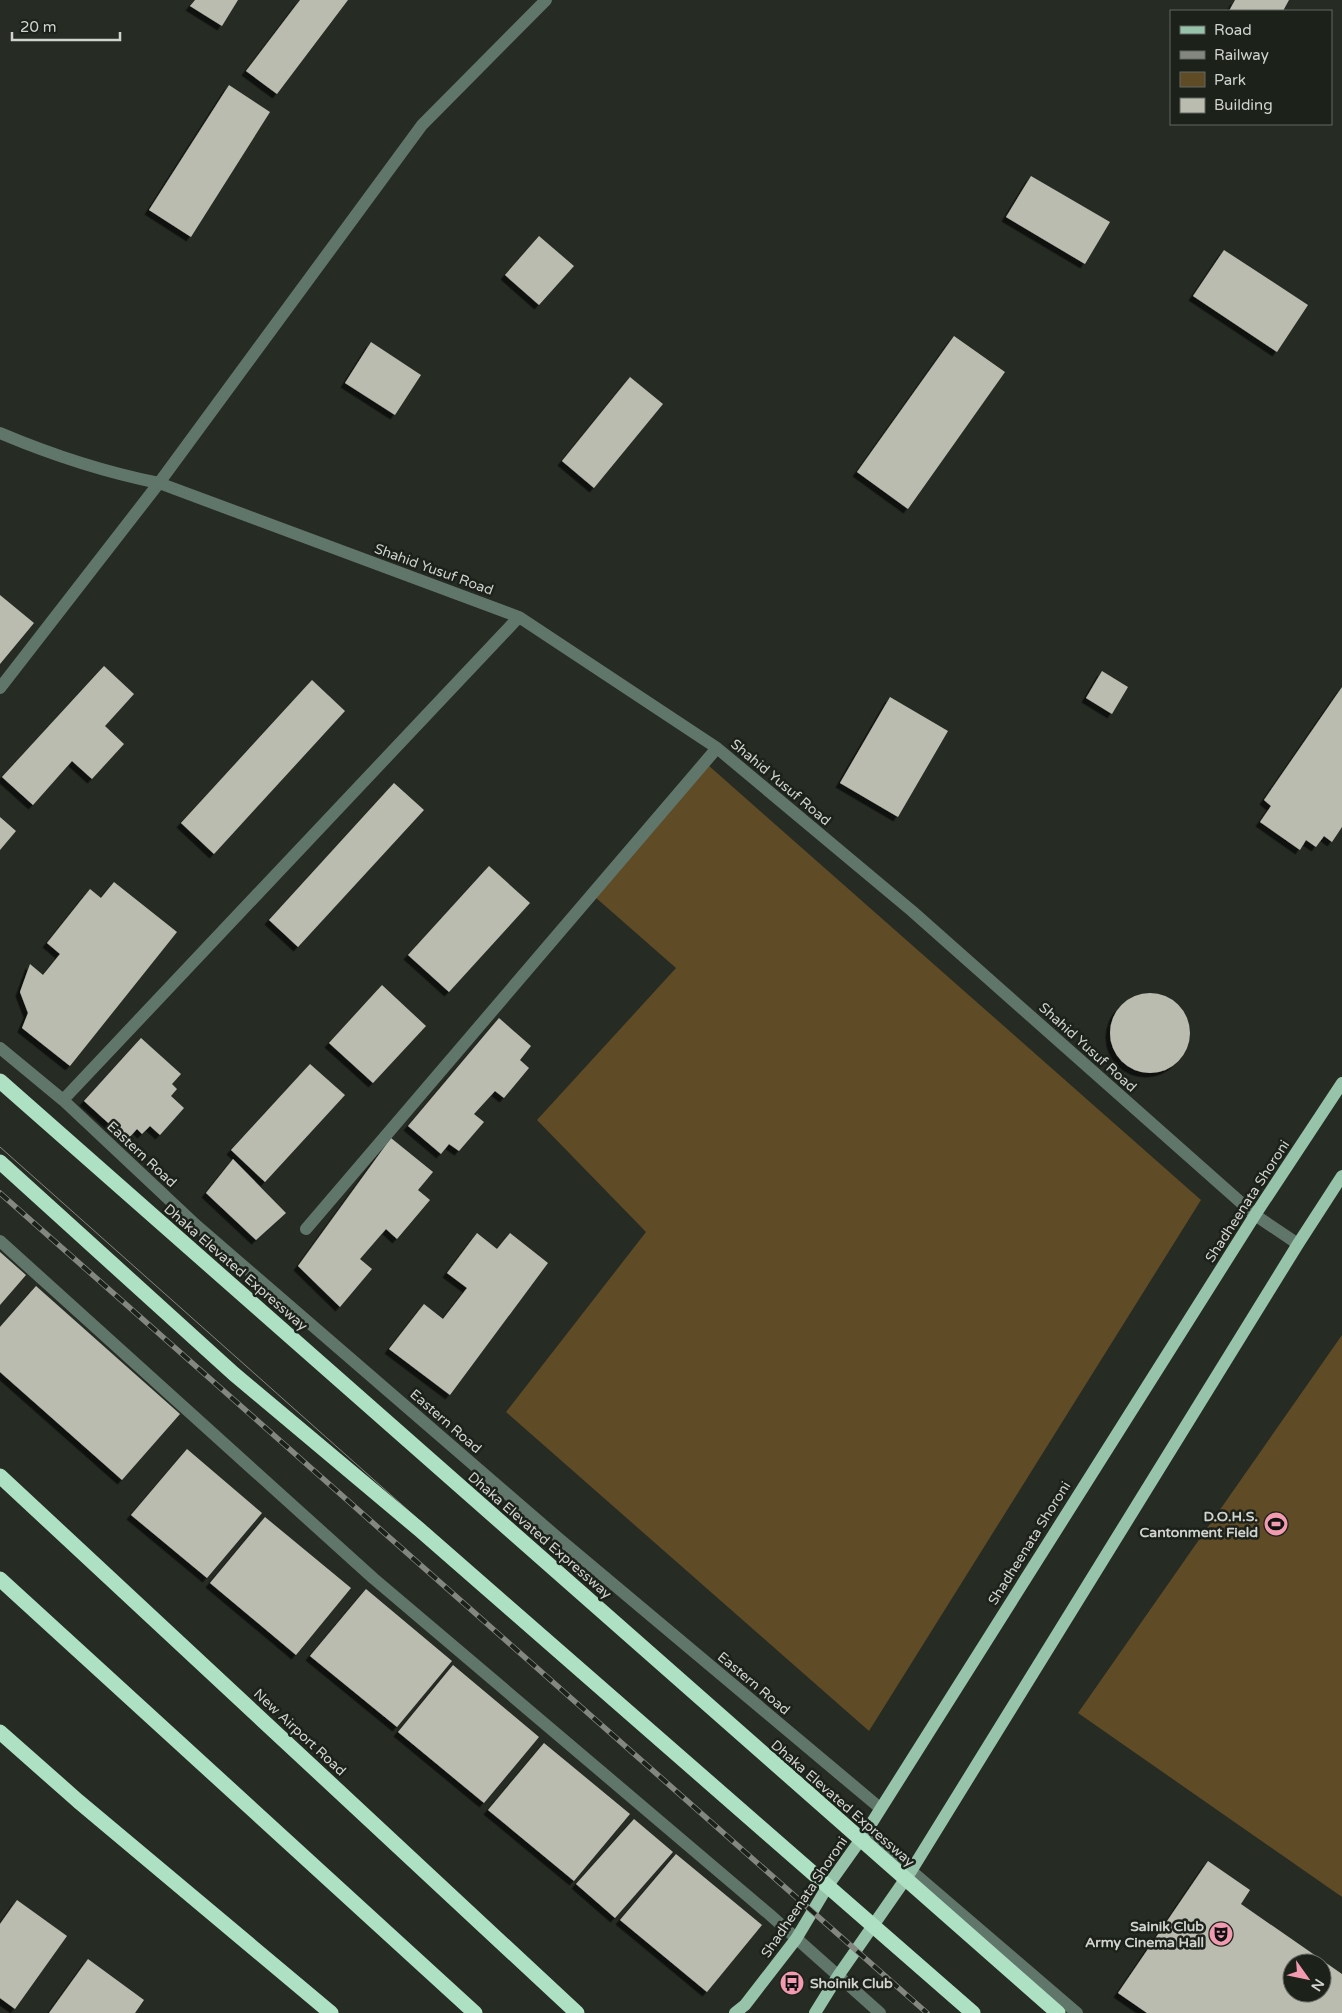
<svg xmlns="http://www.w3.org/2000/svg" width="1342" height="2013" viewBox="0 0 1342 2013" font-family="'Varela Round',sans-serif">
  <defs>
    <filter id="shadow"><feDropShadow dx="-4.5" dy="4.5" stdDeviation="0" flood-color="#0009"/></filter>
  </defs>
  <rect width="100%" height="100%" fill="#262b23"/>
  <path fill="#5f4b25" d="M708,765L1201,1200L869,1731L506,1412L646,1232L537,1120L676,968L595,897Z
    M1342,1335V1897L1078,1713Z"/>
  <path fill="#bbbcb0" fill-rule="evenodd" filter="url(#shadow)" d="M195,0H238L222,26L190,6Z
    M300,0H348L277,94L246,71Z
    M1235,0H1289L1283,11H1229Z
    M229,85L270,112L191,237L149,210Z
    M1031,176L1110,222L1085,264L1006,217Z
    M539,236L574,266L539,305L505,275Z
    M1224,250L1308,305L1277,352L1193,296Z
    M954,336L1005,372L908,509L857,472Z
    M371,342L421,375L395,415L345,383Z
    M630,377L663,404L594,488L562,461Z
    M0,595L34,623L0,664Z
    M104,666L134,694L105,726L124,744L92,779L72,761L33,805L2,777Z
    M1102,671L1128,687L1112,714L1086,698Z
    M312,680L345,711L214,854L181,823Z
    M1342,687V827L1332,842L1324,836L1316,847L1306,840L1300,850L1260,822L1271,806L1264,800Z
    M890,697L948,731L898,817L840,783Z
    M394,783L424,810L298,947L269,920Z
    M0,817L16,831L0,850Z
    M489,866L530,903L449,992L408,955Z
    M114,882L177,932L70,1066L22,1028L28,1013L20,992L30,964L43,975L60,954L47,943L90,889L101,898Z
    M382,985L426,1026L373,1083L329,1043Z
    M1110 1033a40 40 0 1 1 80 0a40 40 0 1 1-80 0Z
    M499,1018L531,1046L520,1060L529,1068L504,1098L495,1091L474,1114L484,1122L459,1151L449,1144L441,1154L408,1126Z
    M141,1038L181,1074L172,1084L177,1089L171,1096L184,1108L160,1135L150,1126L142,1134L137,1129L127,1140L84,1101Z
    M310,1064L345,1095L265,1182L231,1150Z
    M391,1138L433,1172L418,1190L430,1200L397,1239L386,1229L360,1259L372,1269L340,1307L298,1266Z
    M233,1159L286,1213L256,1240L206,1193Z
    M477,1233L497,1249L510,1233L548,1263L450,1395L389,1349L424,1304L443,1319L467,1288L447,1273Z
    M0,1252L26,1275L0,1305Z
    M36,1286L180,1414L122,1480L0,1372V1327Z
    M187,1449L262,1513L207,1578L131,1515Z
    M265,1517L351,1588L296,1655L210,1583Z
    M366,1589L452,1661L397,1727L310,1656Z
    M453,1665L539,1737L484,1803L398,1732Z
    M544,1743L630,1814L574,1881L488,1810Z
    M634,1819L673,1852L615,1918L576,1884Z
    M676,1854L762,1925L707,1992L620,1920Z
    M1208,1861L1250,1890L1241,1904L1342,1974V2013H1147L1118,1993ZM1292,1963H1322V1993H1292Z
    M17,1900L67,1936L15,2009L0,1998V1924Z
    M88,1959L144,2000L135,2013H49Z"/>
  <g fill="none" stroke-linecap="round" stroke-linejoin="round">
    <path stroke="#61766a" stroke-width="12" d="M0,433C52,455 104,472 159,483L519,617L717,748L912,911L1255,1215L1298,1244
      M0,688L159,483L422,125L546,0
      M0,1048L63,1100L196,1225L557,1537L880,1808
      M63,1100L519,617
      M306,1229L717,748
      M0,1241L373,1578L769,1914L880,2013
      M866,1832L1077,2013"/>
    <path stroke="#98c3ab" stroke-width="12" d="M735,2013L745,2005L796,1939L829,1884L866,1832L1255,1215L1342,1083
      M815,2013L838,1976L911,1871L1298,1244L1342,1176"/>
    <path stroke="#aee1c4" stroke-width="15" d="M0,1476L577,2013
      M0,1579L475,2013
      M0,1732L78,1801L331,2013"/>
    <path stroke="#838780" stroke-width="1" d="M0,1147L973,2013"/>
    <defs>
      <path id="rail" d="M0,1193L927,2013"/>
    </defs>
    <use href="#rail" stroke="#838780" stroke-width="5.5"/>
    <use href="#rail" stroke="#1c211a" stroke-width="4" stroke-dasharray="11" stroke-linecap="butt"/>
    <path stroke="#aee1c4" stroke-width="15" d="M0,1081L1058,2013
      M0,1162L234,1374L420,1530L973,2013"/>
  </g>
  <defs>
    <symbol id="stadium-disc" viewBox="-11 -11 22 22"><circle r="9.5" fill="#f29aaf" stroke="#1c211a"/><path d="M0-5a6.5 5 0 1 0 0 10a6.5 5 0 1 0 0-10ZM-3.5-1.8h7v3.6h-7Z" fill="#111"/></symbol>
    <symbol id="theatre-disc" viewBox="-11 -11 22 22"><circle r="9.5" fill="#f29aaf" stroke="#1c211a"/><path d="M-5-5.5Q0-4 5-5.5V0Q5 5 0 6Q-5 5-5 0ZM-3.3-2.5H-1v1.5H-3.3ZM1-2.5H3.3v1.5H1ZM-2.8 1Q0 5.5 2.8 1Z" fill="#111"/></symbol>
    <symbol id="bus-disc" viewBox="-11 -11 22 22"><circle r="9.5" fill="#f29aaf" stroke="#1c211a"/><path d="M-5-6H5V4H4V6H2V4H-2V6H-4V4H-5ZM-3.5-4V0h7V-4ZM-3.5 1.2v1.5H-2V1.2ZM2 1.2v1.5H3.5V1.2Z" fill="#111"/></symbol>
  </defs>
  <g fill-rule="evenodd">
    <use href="#stadium-disc" x="1262" y="1510" width="28" height="28"/>
    <use href="#theatre-disc" x="1207" y="1920" width="28" height="28"/>
    <use href="#bus-disc" x="778" y="1969" width="28" height="28"/>
  </g>
  <g text-anchor="middle" stroke-width="5" stroke-linejoin="round" paint-order="stroke">
    <g font-size="14" fill="#d0d3ce" stroke="#1c211a">
      <text transform="translate(434 569) rotate(20)" y="5">Shahid Yusuf Road</text>
      <text transform="translate(781 782) rotate(40)" y="5">Shahid Yusuf Road</text>
      <text transform="translate(1088 1047) rotate(42)" y="5">Shahid Yusuf Road</text>
      <text transform="translate(142 1154) rotate(43)" y="5">Eastern Road</text>
      <text transform="translate(1247 1201) rotate(-57)" y="5">Shadheenata Shoroni</text>
      <text transform="translate(236 1267) rotate(41)" y="5">Dhaka Elevated Expressway</text>
      <text transform="translate(446 1421) rotate(41)" y="5">Eastern Road</text>
      <text transform="translate(540 1535) rotate(41)" y="5">Dhaka Elevated Expressway</text>
      <text transform="translate(1029 1543) rotate(-58)" y="5">Shadheenata Shoroni</text>
      <text transform="translate(754 1683) rotate(40)" y="5">Eastern Road</text>
      <text transform="translate(300 1732) rotate(43)" y="5">New Airport Road</text>
      <text transform="translate(843 1803) rotate(41)" y="5">Dhaka Elevated Expressway</text>
      <text transform="translate(804 1897) rotate(-56)" y="5">Shadheenata Shoroni</text>
    </g>
    <g font-size="14" font-weight="bold" fill="#d0d3ce" stroke="#1c211a" text-anchor="end">
      <text x="1258" y="1521">D.O.H.S.<tspan x="1258" dy="16">Cantonment Field</tspan></text>
      <text x="1204" y="1931">Sainik Club<tspan x="1204" dy="16">Army Cinema Hall</tspan></text>
      <text x="810" y="1988" text-anchor="start">Shoinik Club</text>
    </g>
  </g>
  <rect x="1170" y="10" width="162" height="115" fill="#1c211a" stroke="#646862"/>
  <rect x="1180" y="26" width="25" height="8" fill="#98c3ab" stroke="#646862"/>
  <text x="1214" y="35" font-size="15" fill="#d0d3ce">Road</text>
  <rect x="1180" y="51" width="25" height="8" fill="#838780" stroke="#646862"/>
  <text x="1214" y="60" font-size="15" fill="#d0d3ce">Railway</text>
  <rect x="1180" y="72" width="25" height="15" fill="#5f4b25" stroke="#646862"/>
  <text x="1214" y="85" font-size="15" fill="#d0d3ce">Park</text>
  <rect x="1180" y="98" width="25" height="15" fill="#bbbcb0" stroke="#646862"/>
  <text x="1214" y="110" font-size="15" fill="#d0d3ce">Building</text>
  <g transform="translate(1307 1978) rotate(123)"><circle r="24" fill="#1c211a" stroke="#646862"/>
  <path d="M0-4L9 19L0 12L-9 19Z" fill="#f29aaf"/>
  <text y="-8" font-size="14" font-weight="bold" text-anchor="middle" fill="#d0d3ce">N</text>
  </g>
  <path d="M12 32v8h108v-8" fill="none" stroke="#d0d3ce" stroke-width="2.5"/>
  <text x="20" y="32" font-size="15" fill="#d0d3ce" stroke="#1c211a" stroke-width="4" paint-order="stroke">20 m</text>
</svg>
